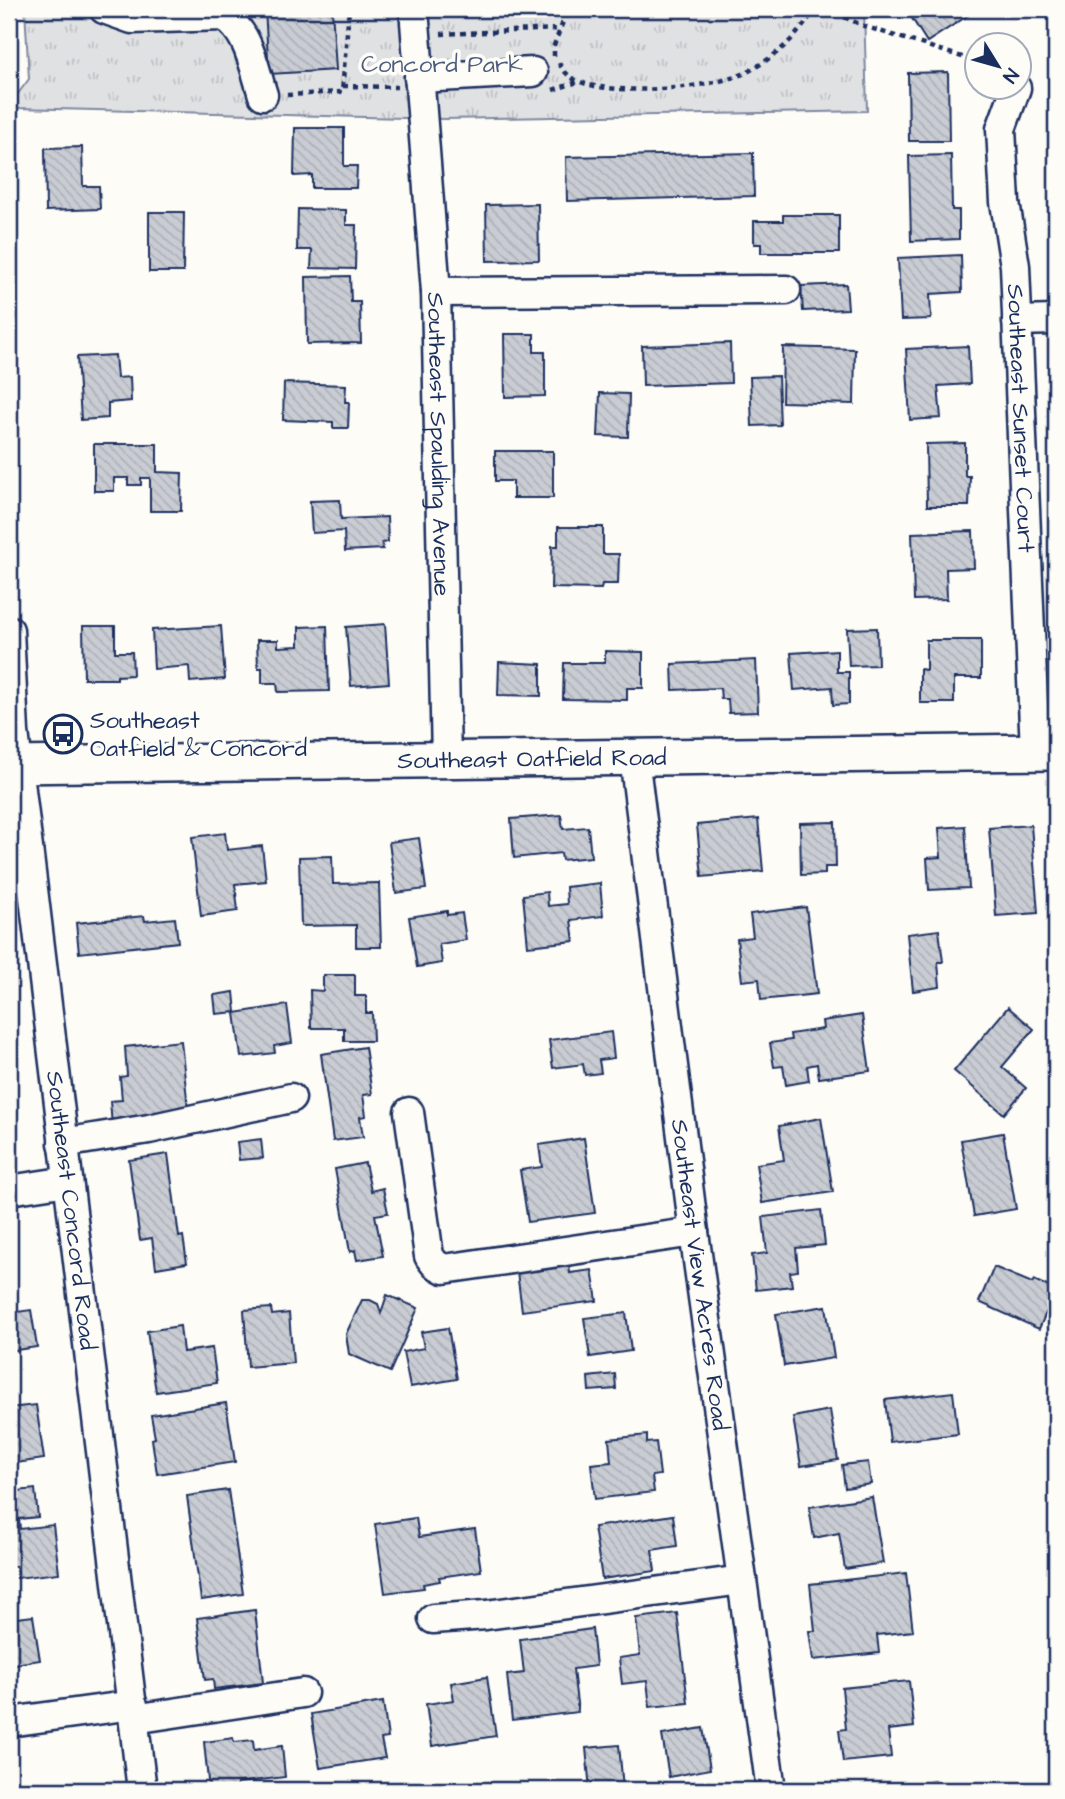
<svg xmlns="http://www.w3.org/2000/svg" width="1065" height="1799" viewBox="0 0 1065 1799" font-family="'Architects Daughter',sans-serif">
  <defs>
    <pattern id="park-tufts" width="24" height="20" patternUnits="userSpaceOnUse" patternTransform="scale(1.75)"><rect width="24" height="20" fill="#e0e1e3"/><path d="M3 7l-1-3M5 7V3M7 7l1-3M15 17l-1-3M17 17v-4M19 17l1-3" fill="none" stroke="#c0c1c5"/></pattern>
    <pattern id="building-back-hatch" width="6" height="6" patternUnits="userSpaceOnUse" patternTransform="scale(1.75)"><rect width="6" height="6" fill="#c9ccd3"/><path d="M-1 5l2 2M0 0l6 6M5-1l2 2" fill="none" stroke="#acb0b8"/></pattern>
  </defs>
  <rect width="100%" height="100%" fill="#fdfcf7"/>
  <filter id="ink" filterUnits="userSpaceOnUse"><feTurbulence type="fractalNoise" baseFrequency=".0143" numOctaves="2"/><feDisplacementMap in="SourceGraphic" scale="14" xChannelSelector="R" yChannelSelector="G"/><feConvolveMatrix kernelMatrix="1 2 1 2 8 2 1 2 1" color-interpolation-filters="sRGB"/></filter>
  <g filter="url(#ink)">
    <path fill="url(#park-tufts)" stroke="#7e88a0" stroke-width="2" d="M25,9H864L867,111L445,119L17,108V95L29,79Z"/>
    <path fill="url(#building-back-hatch)" stroke="#1b2f5e" stroke-width="2" d="M265,9H332L336,70L269,74Z
      M906,9H978L927,42Z
      M948,72L949,141H909L908,73Z
      M295,128H344V166H357L356,188H312V175L294,176Z
      M82,147L83,186H99L100,209L46,211L45,148Z
      M753,153L754,196L567,201L566,157Z
      M951,155L952,210H959V239L911,241L909,156Z
      M538,204L539,260L487,261L486,205Z
      M298,209L346,210V225H356L355,269L311,268L312,250H297Z
      M149,212H184L183,272H149Z
      M783,215H839V253H761V244H754V221H783Z
      M961,255L962,292L930,294L931,319L901,320L898,258Z
      M350,276L351,302H360L361,343L307,344L306,277Z
      M846,284L848,309L803,311L801,286Z
      M504,334H534V352H545V396L505,397Z
      M730,343L731,383L643,386L642,346Z
      M968,346L970,384L938,386L941,418L910,420L906,349Z
      M783,347L855,349L854,404L782,402Z
      M115,355L117,378L130,377L131,401L108,403V418L81,420L77,357Z
      M778,376L780,425L752,426L750,377Z
      M284,383L346,385L345,402H349L348,428H333V422L283,420Z
      M600,393L629,394L628,437L598,436Z
      M965,443V476H970L969,506H927L926,444Z
      M94,444H157V472L182,473L181,511H150V478H141V485H128V478H114V491H94Z
      M495,451H553V498H513V481H495Z
      M340,500L341,519L387,517L388,542L382,543L383,549L345,551L344,531L312,533L310,501Z
      M558,527H603V554H619L618,584H602L601,589L551,588L552,546H558Z
      M973,531L974,568L946,569L947,599L914,600L912,533Z
      M385,624L389,683L351,686L346,627Z
      M83,626H115V652H132L133,675L117,676V679H84Z
      M221,626L225,679L190,682L189,666L154,669L152,630Z
      M327,626L329,691L278,692L277,683H262V668H258L257,640H278V647L299,646V627Z
      M877,628L878,665L849,666L847,629Z
      M926,640H981V678H954V703H920V669L926,670Z
      M837,650V672H849V704L833,705L832,687L794,690L791,653Z
      M605,651L643,652V688H627V700L563,699L564,663H605Z
      M756,660L758,712L729,713L728,699H721L720,688L673,690L672,664Z
      M499,662L541,664V696L498,695Z
      M561,815L563,829L588,827L591,857L562,860L561,853L514,858L511,819Z
      M758,819L763,871L702,877L697,825Z
      M835,822L836,867H825V874L801,875L800,823Z
      M1031,825L1038,913L996,916L989,828Z
      M965,826L969,888L929,890L927,858L941,857L939,828Z
      M225,833L227,850L262,846L266,881L235,884L238,911L201,916L192,837Z
      M419,838L426,889L396,893L389,842Z
      M332,856L333,884L379,883L381,947H356V925L301,926L299,857Z
      M600,883L603,916L571,920L574,941L528,946L523,895L547,892L548,906L567,904L566,887Z
      M806,907L817,994L761,1000L759,979L742,981L737,939L753,937L750,914Z
      M447,911V915L462,913L466,940L439,944L442,963L417,967L409,917Z
      M144,916L145,921L175,918L178,942L79,953L76,923Z
      M939,930L943,962H938L940,987L913,991L907,934Z
      M323,975H355V996H366V1013H372L373,1041H344V1028H311L310,990L323,991Z
      M234,992L236,1012L216,1014L214,995Z
      M287,1005L292,1043L274,1046L275,1053L241,1057L235,1013Z
      M1008,1007L1034,1029L1002,1067L1026,1088L1004,1114L954,1071Z
      M862,1015L870,1071L819,1078L817,1064L807,1066L809,1081L786,1085L783,1066L774,1067L770,1043L791,1040L790,1034L823,1029L822,1021Z
      M611,1032L614,1058L599,1060L601,1073L585,1075L583,1064L553,1068L549,1040Z
      M181,1041L189,1118L112,1126L110,1101L122,1100L120,1077L127,1076L125,1047Z
      M365,1047L372,1094L363,1095L366,1116L360,1117L363,1137L333,1141L321,1054Z
      M821,1118L833,1192L762,1203L756,1164L784,1160L779,1126Z
      M1003,1133L1016,1209L974,1216L961,1140Z
      M584,1138L595,1213L528,1222L520,1170L542,1167L539,1145Z
      M261,1139L263,1158L239,1160L237,1142Z
      M168,1154L179,1237L183,1236L187,1263L156,1268L152,1238L140,1240L129,1160Z
      M365,1163L371,1191L383,1188L388,1213L375,1215L383,1256L357,1260L355,1250L350,1252L335,1169Z
      M821,1210L825,1245L796,1248L798,1271L790,1272L792,1286L756,1290L752,1255L767,1253L763,1217Z
      M569,1265L570,1273L592,1270L597,1301L522,1311L517,1272Z
      M994,1267L1032,1283L1034,1280L1056,1290L1039,1329L979,1302Z
      M387,1295L418,1308L390,1372L349,1354L346,1334L362,1300H370L378,1304L381,1313Z
      M826,1306L834,1358L784,1366L776,1314Z
      M271,1308L272,1315L289,1313L293,1363L248,1367L244,1310Z
      M31,1310L37,1347L9,1351V1313Z
      M626,1313L631,1351L590,1357L584,1318Z
      M180,1326L183,1352L212,1348L217,1383L156,1392L147,1331Z
      M448,1328L457,1379L410,1387L403,1352L424,1348L421,1332Z
      M615,1374L616,1389L589,1391L588,1377Z
      M953,1392L958,1434L890,1442L885,1400Z
      M226,1403L235,1462L157,1474L152,1439L155,1438L151,1415Z
      M36,1405L44,1459L9,1464V1408Z
      M830,1410L838,1460L801,1466L793,1417Z
      M647,1435V1443L656,1442L660,1475L652,1476L654,1492L595,1499L591,1464L611,1462L609,1439Z
      M868,1462L871,1484L845,1488L842,1465Z
      M35,1489L38,1517L19,1519L20,1529L53,1525L59,1573L17,1578L16,1566L9,1567V1492Z
      M228,1490L243,1594L201,1600L187,1496Z
      M872,1497L883,1563L845,1569L839,1533L814,1538L809,1507Z
      M673,1515L677,1546L652,1550L655,1571L602,1579L594,1527Z
      M416,1518L419,1537L475,1529L481,1571L439,1577L440,1581L423,1584L424,1588L385,1593L375,1524Z
      M906,1573L913,1631L877,1635L879,1653L813,1660L809,1631H815L810,1584Z
      M255,1610L263,1683L214,1689L213,1679L205,1680L197,1618Z
      M677,1613L688,1703L650,1707L647,1681L622,1684L619,1658L640,1655L636,1618Z
      M33,1616L40,1660L9,1665V1619Z
      M592,1629L596,1666L573,1669L578,1712L512,1720L507,1675L524,1673L520,1639Z
      M487,1677L496,1736L432,1746L426,1704L454,1700L451,1683Z
      M909,1681L914,1727L888,1730L891,1757L843,1762L839,1730L846,1729L842,1688Z
      M383,1702L388,1738L381,1739L385,1758L320,1768L311,1714Z
      M703,1728L710,1769L669,1777L662,1735Z
      M233,1738L234,1742L253,1740L254,1750L282,1746L285,1777L237,1783L238,1788L209,1790L204,1742Z
      M619,1745L623,1788L590,1790L586,1748Z
      M934,1781L936,1790H886Z"/>
    <g fill="none" stroke-linecap="round" stroke-linejoin="round">
      <defs>
        <g id="minor">
          <path d="M104,9L132,19L223,16C249,31 254,68 263,95"/>
          <path id="s1" d="M414,9L436,292L446,760"/>
          <path d="M419,78L533,72"/>
          <path id="s2" d="M1016,88L1001,129L1005,202L1015,266L1035,752"/>
          <path d="M436,292L786,290"/>
          <path d="M1017,321L1056,320"/>
          <path id="s3" d="M9,630L14,732L142,1790"/>
          <path id="s4" d="M634,757L694,1232L771,1790"/>
          <path d="M409,1112L429,1256L435,1264L444,1269L694,1232"/>
          <path d="M63,1143L149,1129L291,1098"/>
          <path d="M9,1190L68,1181"/>
          <path d="M433,1619L486,1615L742,1580"/>
          <path d="M134,1719L303,1693"/>
          <path d="M9,1722L133,1705"/>
        </g>
        <g id="major">
          <path id="s5" d="M9,765L1056,752"/>
        </g>
      </defs>
      <use href="#minor" stroke="#1b2f5e" stroke-width="33"/>
      <use href="#major" stroke="#1b2f5e" stroke-width="40"/>
      <path stroke="#1b2f5e" stroke-width="4.5" stroke-dasharray="5 5" stroke-linecap="butt" d="M826,9L864,26L978,62
        M441,34L559,29
        M554,56V45L568,9
        M559,63C563,71 570,78 578,81C613,97 716,89 749,71C778,55 798,36 815,9
        M343,86L397,87
        M553,90L578,82
        M287,95L342,92L349,9"/>
      <use href="#minor" stroke="#fdfcf7" stroke-width="28"/>
      <use href="#major" stroke="#fdfcf7" stroke-width="35"/>
    </g>
  </g>
  <defs>
    <symbol id="bus-ring" viewBox="-11 -11 22 22"><circle r="9.5" fill="#fdfcf7" stroke="#1b2f5e" stroke-width="1.5"/><path d="M-5-6H5V4H4V6H2V4H-2V6H-4V4H-5ZM-3.5-4V0h7V-4ZM-3.5 1.2v1.5H-2V1.2ZM2 1.2v1.5H3.5V1.2Z" fill="#1b2f5e"/></symbol>
  </defs>
  <g fill-rule="evenodd">
    <use href="#bus-ring" x="41" y="712" width="44" height="44"/>
  </g>
  <g text-anchor="middle" stroke-width="7" stroke-linejoin="round" paint-order="stroke">
    <g font-size="24" fill="#4c5c7f" stroke="#fdfcf7">
      <text x="442" y="72">Concord Park</text>
    </g>
    <g font-size="24" fill="#1b2f5e" stroke="#fdfcf7">
      <text dy="8" stroke="none"><textPath href="#s2" startOffset="334">Southeast Sunset Court</textPath></text>
      <text dy="8" stroke="none"><textPath href="#s1" startOffset="436">Southeast Spaulding Avenue</textPath></text>
      <text dy="8" stroke="none"><textPath href="#s5" startOffset="523">Southeast Oatfield Road</textPath></text>
      <text dy="8" stroke="none"><textPath href="#s3" startOffset="584">Southeast Concord Road</textPath></text>
      <text dy="8" stroke="none"><textPath href="#s4" startOffset="522">Southeast View Acres Road</textPath></text>
    </g>
    <g font-size="24" fill="#1b2f5e" stroke="#fdfcf7" text-anchor="start">
      <text x="90" y="728">Southeast<tspan x="90" dy="28">Oatfield &amp; Concord</tspan></text>
    </g>
  </g>
  <rect width="1065" height="1799" fill="none" stroke="#fdfcf7" stroke-width="35"/>
  <rect x="18" y="18" width="1030" height="1764" fill="none" stroke="#1b2f5e" stroke-width="2.5" filter="url(#ink)"/>
  <g transform="translate(998 66) rotate(127)"><circle r="33" fill="#fdfcf7" stroke="#a3aaba" stroke-width="2"/>
  <path d="M0-5L12 26L0 18L-12 26Z" fill="#1b2f5e"/>
  <text y="-10" font-size="19" font-weight="bold" text-anchor="middle" fill="#1b2f5e">N</text>
  </g>
</svg>
